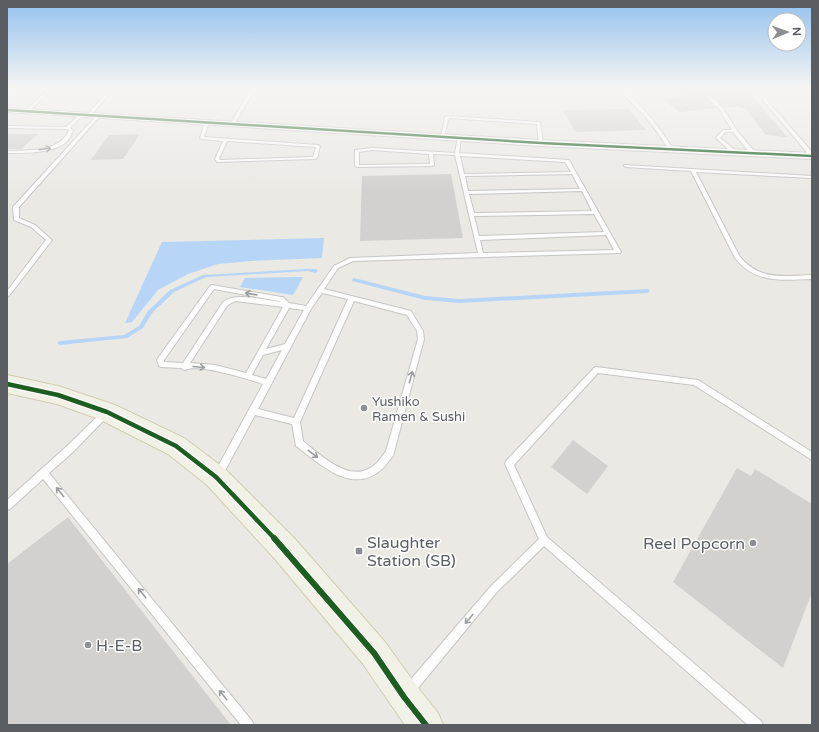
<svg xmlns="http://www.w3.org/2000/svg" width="819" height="732" viewBox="0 0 819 732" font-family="'Varela Round',sans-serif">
  <rect width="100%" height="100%" fill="#eae9e4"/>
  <path fill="#b6d5f7" d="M324,238L322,258L251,261L218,264L188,274L158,290L132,322L125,323L162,242Z
    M303,277L293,295L240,287L245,278Z"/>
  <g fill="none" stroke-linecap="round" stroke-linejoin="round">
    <path fill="#b6d5f7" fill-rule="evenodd" d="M308,269H316L318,271L316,273L308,271L206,277L174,292L152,313L143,328L127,338L60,345L57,343L60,341L124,335L139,326L148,311L170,290L203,275Z
      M354,278L425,296L459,299L648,289L650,291L648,293L459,303L425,300L352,281V280Z"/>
  </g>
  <path fill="#d2d1ce" d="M678,89H747L787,137L766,135L745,108H741L739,106L724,108L709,94H706V98L716,108L680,112L662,99L684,97Z
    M629,109L646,130L575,132L563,110Z
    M7,134H38L21,149H7Z
    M140,134L123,159L91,160L109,135Z
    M451,174L463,238L360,241L362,176Z
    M573,440L608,466L587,494L551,467Z
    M737,468L751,476L755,469L812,504V592L783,668L673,582Z
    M68,517L231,725H7V564Z"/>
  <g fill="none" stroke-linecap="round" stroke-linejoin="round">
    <defs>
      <path id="service" d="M49,89H53L28,112H26V110Z
        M110,89H114L90,116H88V114Z
        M251,89H255L235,123L232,124L231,123Z
        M617,89H622C643,106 659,126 673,149V150H669C653,124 640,109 617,89Z
        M707,95H709L722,107L738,132L754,151V153H750L733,132H725L720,138L735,150V152H731L717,139L716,138L723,130H732L719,109L707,97Z
        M763,98H765L812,152V156H810L763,100Z
        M81,113L84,114L70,128L73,130C72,133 71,136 69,139C58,154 24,153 7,153V151C27,150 60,153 69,130L66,129L7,128V126L66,127Z
        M98,114L101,115L19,207V218L35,225L52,240L9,296L7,297V291L46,240L31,227L14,220L13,207Z
        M447,116L540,122L543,143L541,144L539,143L537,124L449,118L444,136L441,137L445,117Z
        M207,121L209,122L204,137L318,145L320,146L317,158L315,159L217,162L215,159L223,141L202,139L200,138L205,122ZM227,141L316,147L313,157L220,160L219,159Z
        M458,137L461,138L459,153L569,160L621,252L620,253L353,261L338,268L324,289L411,311L423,331L424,339L393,456C389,460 386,466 381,470C351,495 320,464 296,446L292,424L255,415L221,478L218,479L215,478L214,475L215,472L263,384C247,379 199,363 184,370L181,368L161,367L159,366L157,360L158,358L210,286L212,285L281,297H283L289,303L306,306L334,266L350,258L478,253L455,155L433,154L434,165L432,166L357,167L355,166V150L372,148L455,153ZM372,150L429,154L430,164L359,165V152ZM460,156L565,162L571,172L464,174ZM572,174L580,189L468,191L465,176ZM582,191L592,211L474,213L469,194ZM594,214L604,232L479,236L474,216ZM606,235L614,250L483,253L480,240ZM214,289L279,301L281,302C264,300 236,292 223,302L183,363L164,362V360ZM322,293L348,299L294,418L258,409L311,309ZM236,301L283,307L246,373L215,365L190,363L227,306L231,303ZM354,301L407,315L417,331L418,339L386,451C381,458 375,467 366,470C345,479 318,453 303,441L300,422ZM289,308L304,310L285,344L266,349ZM282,350L266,379L252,375L263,355Z
        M624,165L812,176V178L696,172L740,257C761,281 784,276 812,275V279C783,280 755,284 735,258L691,171L626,167L624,166Z
        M596,367L698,380L812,452V460L694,385L598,373L514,465L547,537L761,721L763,725H748L544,546L497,592L414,693L410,694L406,693L405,689L406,685L491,586L539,539L505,464L506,461L594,368Z
        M105,411L108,412L109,414L108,416L72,453L49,473L252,721L254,725H241L43,479L10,509L7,510V500L66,447L102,412Z"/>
      <path id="minor" d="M7,108L541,140L812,153V159L541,146L7,112Z"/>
      <path id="primary" d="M20,89L11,97L7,98L8,89Z
        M7,375L58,386L115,405L184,438L225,469L295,539L385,642L416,685L438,713L443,725H405L363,664L275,559L207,485L168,454L99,419L57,404L7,393Z"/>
    </defs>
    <use href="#service" stroke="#c6c6c5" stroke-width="2"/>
    <use href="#minor" stroke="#c6c6c5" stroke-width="2"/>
    <use href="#primary" stroke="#d2ccb1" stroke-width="2"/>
    <use href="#service" fill="#fcfcfb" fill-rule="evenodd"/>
    <use href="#minor" fill="#fcfcfb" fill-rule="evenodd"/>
    <use href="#primary" fill="#f2f1e7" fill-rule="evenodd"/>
    <defs>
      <path id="cycleway-far3" d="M7,110L541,143L812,156"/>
      <path id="cycleway-far2" d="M7,384L11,385"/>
      <path id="cycleway-far1" d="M7,384L58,395L107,412L176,446L216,477L275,539"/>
      <path id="cycleway" d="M274,538L374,653L404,697L426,725"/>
    </defs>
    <use href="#cycleway-far3" stroke="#fff" stroke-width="4"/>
    <use href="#cycleway-far2" stroke="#fff" stroke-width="6"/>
    <use href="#cycleway-far1" stroke="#fff" stroke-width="7"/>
    <use href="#cycleway" stroke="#fff" stroke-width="8"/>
    <use href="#cycleway-far3" stroke="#1b5e20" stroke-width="2.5"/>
    <use href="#cycleway-far2" stroke="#1b5e20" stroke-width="3.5"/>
    <use href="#cycleway-far1" stroke="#1b5e20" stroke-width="4.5"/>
    <use href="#cycleway" stroke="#1b5e20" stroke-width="6"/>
  </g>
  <defs><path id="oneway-shaft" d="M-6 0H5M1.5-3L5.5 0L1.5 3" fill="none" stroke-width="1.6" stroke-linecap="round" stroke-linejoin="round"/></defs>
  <g stroke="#9b9d9f">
    <use href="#oneway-shaft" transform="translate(45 149) rotate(-7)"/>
    <use href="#oneway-shaft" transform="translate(251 294) rotate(-170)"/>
    <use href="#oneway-shaft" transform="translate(199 367) rotate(5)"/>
    <use href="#oneway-shaft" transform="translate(411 377) rotate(-74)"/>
    <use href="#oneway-shaft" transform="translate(313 454) rotate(37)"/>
    <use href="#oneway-shaft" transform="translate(60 492) rotate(-129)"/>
    <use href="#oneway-shaft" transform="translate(142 593) rotate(-129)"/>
    <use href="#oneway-shaft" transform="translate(469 619) rotate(130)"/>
    <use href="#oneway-shaft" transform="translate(223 695) rotate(-129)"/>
  </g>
  <linearGradient id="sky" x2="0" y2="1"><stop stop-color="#94c1ee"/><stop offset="0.46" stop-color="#f6f5f3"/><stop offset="1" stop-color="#f6f5f3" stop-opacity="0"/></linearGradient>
  <rect width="819" height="192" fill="url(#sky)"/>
  <g fill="#8c8e90" stroke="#fff" stroke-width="1.5">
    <circle cx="364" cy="408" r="4"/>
    <circle cx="753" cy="543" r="4"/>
    <rect x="355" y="547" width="8" height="8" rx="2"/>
    <circle cx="88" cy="645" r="4"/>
  </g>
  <g text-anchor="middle" stroke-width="3" stroke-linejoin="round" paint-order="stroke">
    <g font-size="13" fill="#5a5d62" stroke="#fff" text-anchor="start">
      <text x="372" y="406">Yushiko<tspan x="372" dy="15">Ramen &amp; Sushi</tspan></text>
    </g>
    <g font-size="16" fill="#5a5d62" stroke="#fff" text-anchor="start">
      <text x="367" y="548">Slaughter<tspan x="367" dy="18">Station (SB)</tspan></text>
      <text x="745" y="549" text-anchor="end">Reel Popcorn</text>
      <text x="96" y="651">H-E-B</text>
    </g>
  </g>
  <rect width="819" height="732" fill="none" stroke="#5a5d62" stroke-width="16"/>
  <g transform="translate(787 32) rotate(88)"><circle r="19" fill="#ffffff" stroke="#bdbec0"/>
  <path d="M0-3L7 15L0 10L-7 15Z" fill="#8c8e90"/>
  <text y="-6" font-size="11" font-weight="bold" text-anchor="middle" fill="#5a5d62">N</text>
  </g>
</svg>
